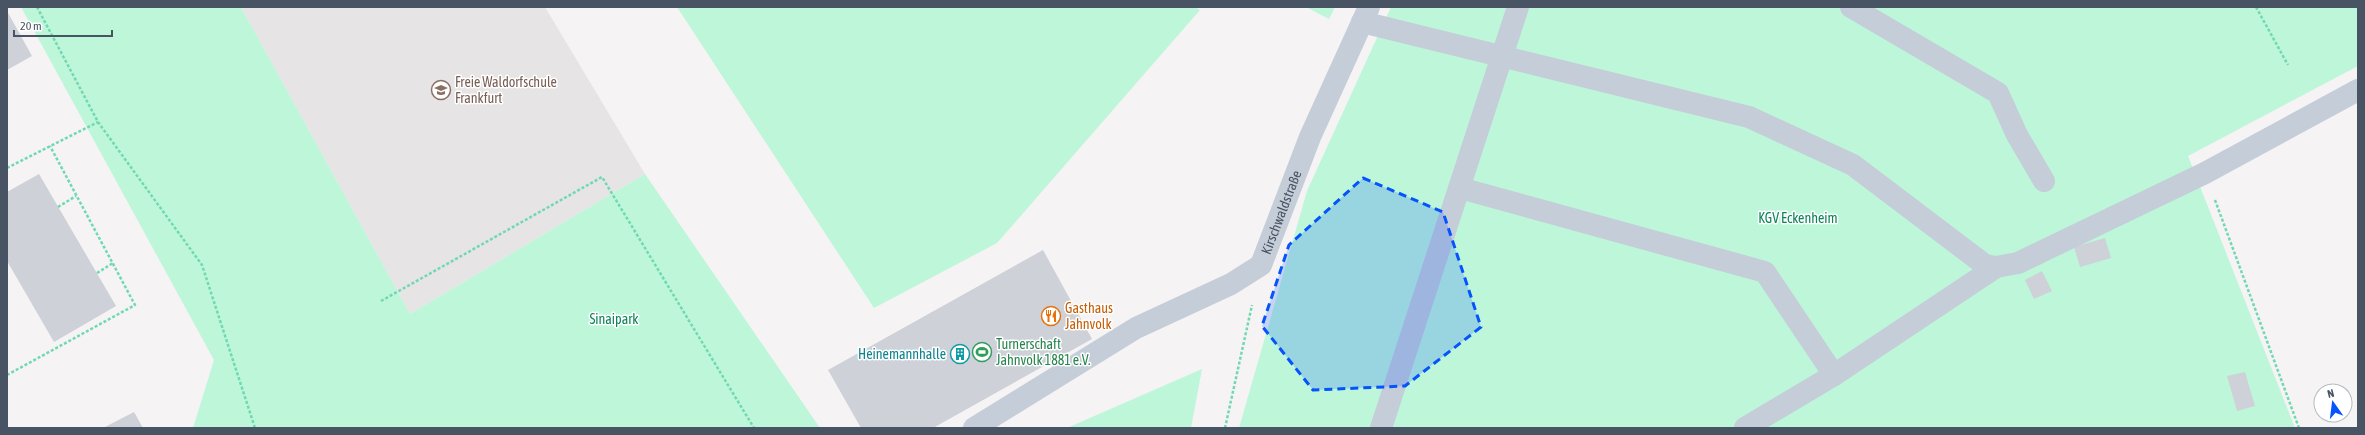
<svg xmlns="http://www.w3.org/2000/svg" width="2365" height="435" viewBox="0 0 2365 435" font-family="'Asap Condensed',sans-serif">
  <rect width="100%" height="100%" fill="#f5f3f3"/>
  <path fill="#e6e4e5" d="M241,7H545L645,174L410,314Z"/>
  <path fill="#bef6da" d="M21,7H241L410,314L645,174L820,428H193L214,360Z
    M677,7H1195L1200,10L997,243L874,308Z
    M1306,7H1335L1329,19Z
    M1391,7H2358V66L2188,156L2295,428H1239L1307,191Z
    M1202,369L1191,428H1067Z"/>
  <path fill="#ced1d8" d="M7,11L32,56L7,70Z
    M39,174L116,306L54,342L7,261V192Z
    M2105,238L2111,258L2080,267L2074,247Z
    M1043,250L1092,339L933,428H861L828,370Z
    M2042,271L2052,291L2034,299L2025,280Z
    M2245,372L2255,406L2237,411L2227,376Z
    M134,412L143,428H103Z"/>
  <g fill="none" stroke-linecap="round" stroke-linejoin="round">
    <path stroke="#71d9b2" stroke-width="2.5" stroke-dasharray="3 2" stroke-linecap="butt" d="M37,7L98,122L202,265L255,428
      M2256,7L2288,65
      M7,168L98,122
      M2215,200L2299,428
      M58,207L76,196
      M97,273L113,263
      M381,301L602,177L754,428
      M7,375L135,305L50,146
      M1225,428L1252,305"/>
    <g stroke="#c5cdd8" stroke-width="22">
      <path d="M1851,7L1998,93L2017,135L2044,181"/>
      <path d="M1362,22L1749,117L1853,165L1985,265L1996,267L2018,263L2205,173L2358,90"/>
      <path d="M1460,188L1765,272L1834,375"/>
      <path id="s1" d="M974,428L1136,328L1231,284L1261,265L1310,137L1369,7"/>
      <path d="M1381,428L1518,7"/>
      <path d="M1745,428L1834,375L1996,267"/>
    </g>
  </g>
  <path fill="#0553fd" fill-opacity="0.2" stroke="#0553fd" stroke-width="3" stroke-dasharray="8 5" stroke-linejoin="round" d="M1363,178L1443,212L1481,327L1405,386L1313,390L1262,326L1289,245Z"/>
  <defs>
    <symbol id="school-ring" viewBox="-11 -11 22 22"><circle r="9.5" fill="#fff" stroke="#8d6e63" stroke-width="1.5"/><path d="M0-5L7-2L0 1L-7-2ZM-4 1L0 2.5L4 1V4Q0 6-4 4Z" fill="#8d6e63"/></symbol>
    <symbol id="restaurant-ring" viewBox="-11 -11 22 22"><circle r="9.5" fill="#fff" stroke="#e8710a" stroke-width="1.5"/><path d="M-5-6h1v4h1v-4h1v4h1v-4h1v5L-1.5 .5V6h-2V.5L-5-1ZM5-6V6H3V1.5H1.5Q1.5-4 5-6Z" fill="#e8710a"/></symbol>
    <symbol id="stadium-ring" viewBox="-11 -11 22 22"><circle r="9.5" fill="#fff" stroke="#2e9e5b" stroke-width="1.5"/><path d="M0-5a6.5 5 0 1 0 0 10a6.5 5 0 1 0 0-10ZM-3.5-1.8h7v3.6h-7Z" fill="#2e9e5b"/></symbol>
    <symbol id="building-ring" viewBox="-11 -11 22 22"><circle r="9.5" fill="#fff" stroke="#0f9aa8" stroke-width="1.5"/><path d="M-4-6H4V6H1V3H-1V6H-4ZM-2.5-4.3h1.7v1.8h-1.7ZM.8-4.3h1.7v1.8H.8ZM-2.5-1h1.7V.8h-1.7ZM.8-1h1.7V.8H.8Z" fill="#0f9aa8"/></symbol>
  </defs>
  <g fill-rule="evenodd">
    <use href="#school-ring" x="430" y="79" width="22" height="22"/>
    <use href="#restaurant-ring" x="1040" y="305" width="22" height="22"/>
    <use href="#stadium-ring" x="971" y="341" width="22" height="22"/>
    <use href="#building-ring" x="949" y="343" width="22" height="22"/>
  </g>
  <g text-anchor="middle" stroke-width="3" stroke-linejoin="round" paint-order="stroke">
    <g font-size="14" fill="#785e54" stroke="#fff" text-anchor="start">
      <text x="455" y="87">Freie Waldorfschule<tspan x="455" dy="16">Frankfurt</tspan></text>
    </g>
    <g font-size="14" fill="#485363" stroke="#fff">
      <text dy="5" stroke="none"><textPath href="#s1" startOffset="387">Kirschwaldstraße</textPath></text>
    </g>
    <g font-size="14" fill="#0c8457" stroke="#fff">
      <text x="1798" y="223">KGV Eckenheim</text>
      <text x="614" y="324">Sinaipark</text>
    </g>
    <g font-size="14" fill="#c56008" stroke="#fff" text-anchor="start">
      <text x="1065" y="313">Gasthaus<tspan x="1065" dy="16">Jahnvolk</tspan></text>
    </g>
    <g font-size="14" fill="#27864d" stroke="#fff" text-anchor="start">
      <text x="996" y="349">Turnerschaft<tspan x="996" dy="16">Jahnvolk 1881 e.V.</tspan></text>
    </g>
    <g font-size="14" fill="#0d838f" stroke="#fff" text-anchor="end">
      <text x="946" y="359">Heinemannhalle</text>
    </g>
  </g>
  <rect width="2365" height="435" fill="none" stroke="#485363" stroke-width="16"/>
  <g transform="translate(2333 403) rotate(346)"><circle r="19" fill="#ffffff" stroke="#b6bac1"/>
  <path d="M0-3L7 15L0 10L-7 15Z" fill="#0553fd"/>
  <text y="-6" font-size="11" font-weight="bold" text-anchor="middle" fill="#485363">N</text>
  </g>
  <path d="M14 30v6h98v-6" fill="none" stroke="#485363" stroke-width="2"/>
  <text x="20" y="30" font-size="12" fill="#485363" stroke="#ffffff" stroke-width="3" paint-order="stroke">20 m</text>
</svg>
